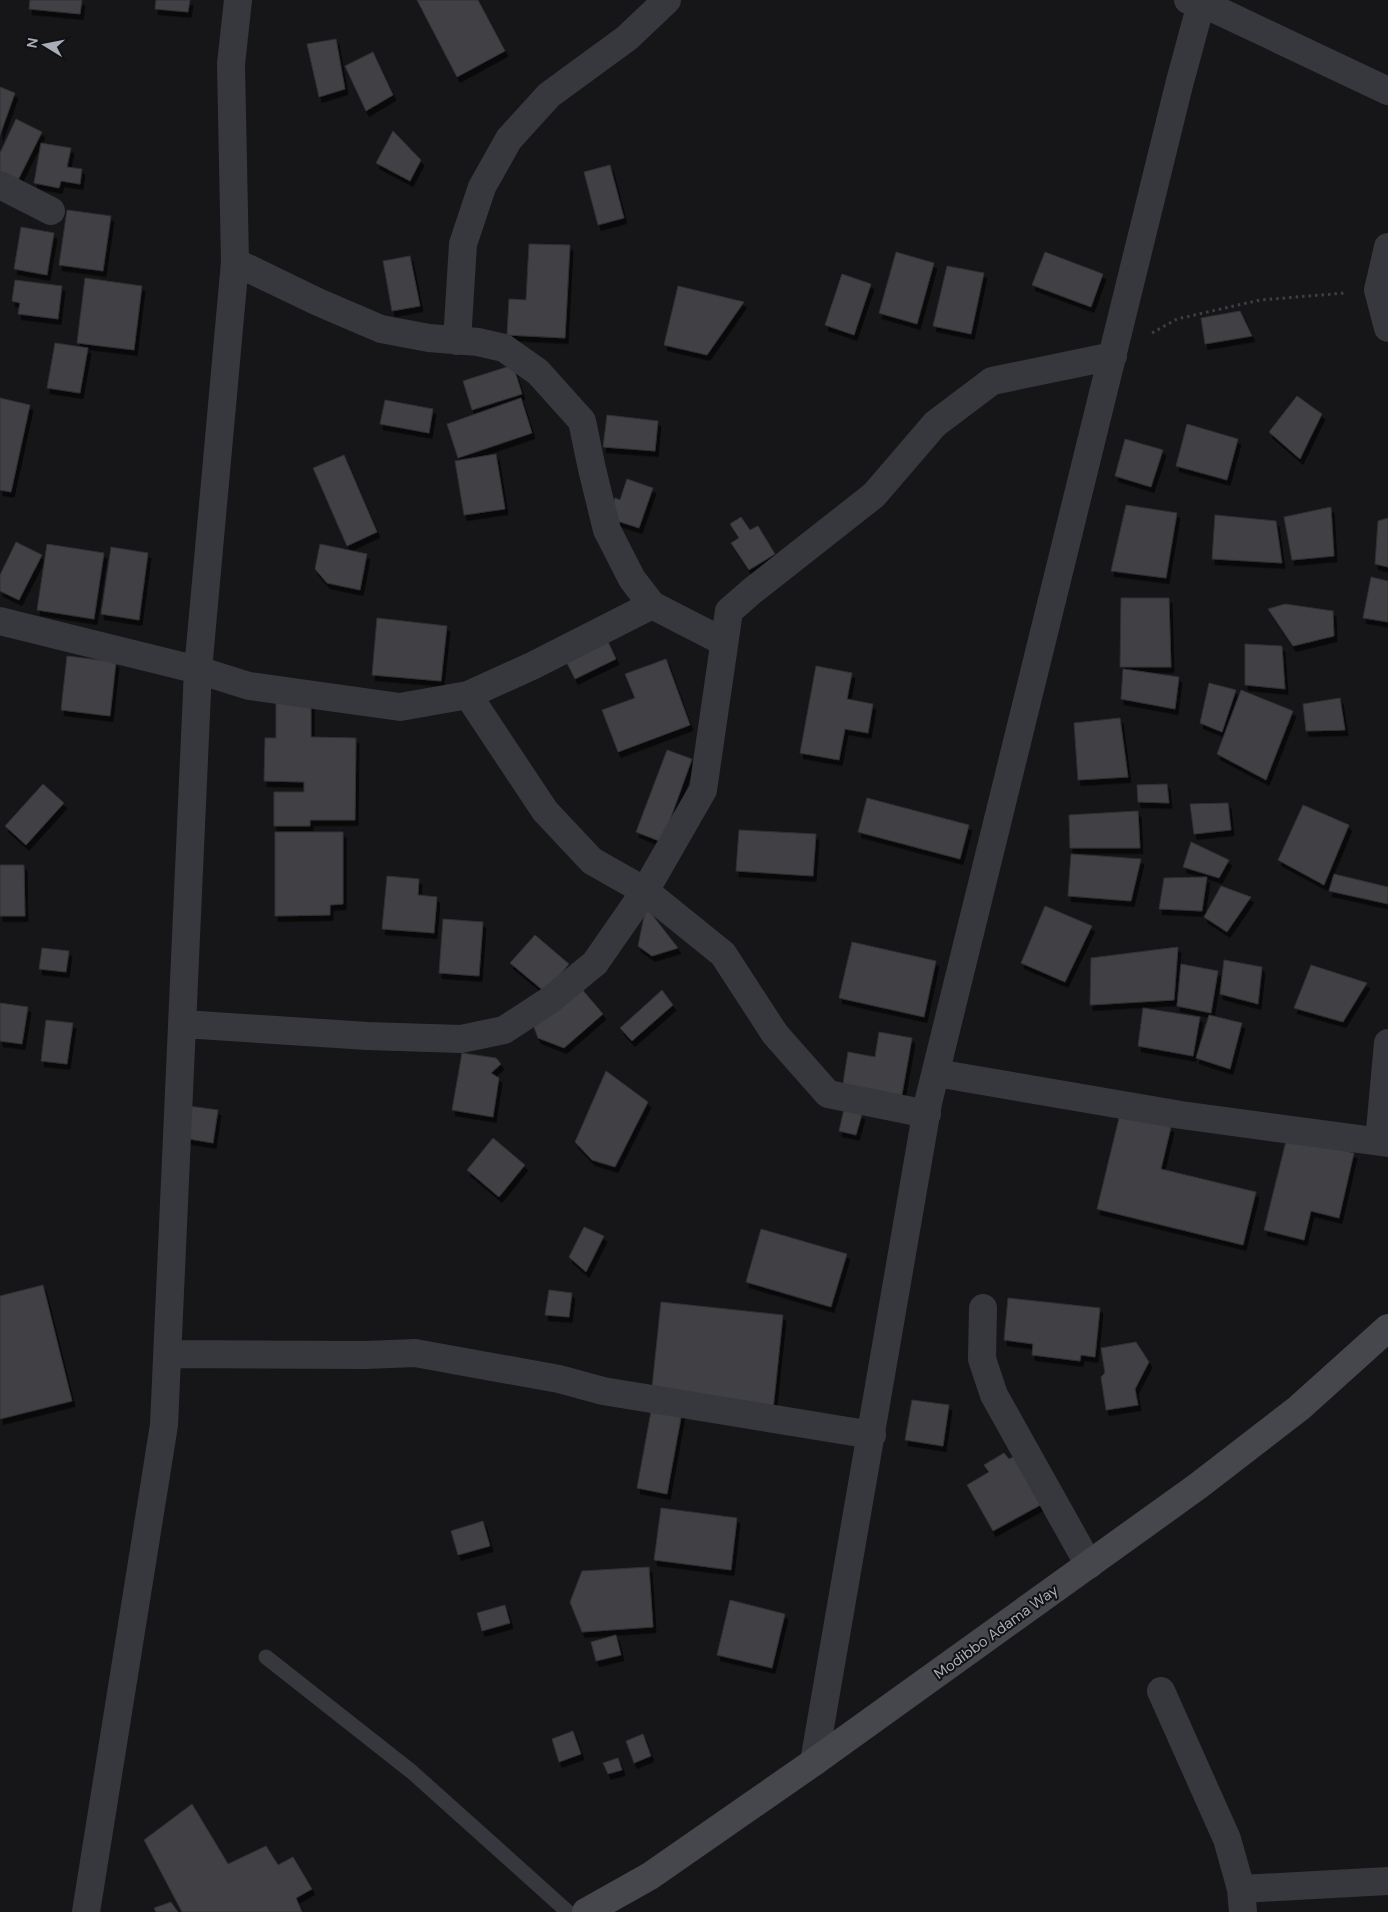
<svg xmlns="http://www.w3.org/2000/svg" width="1388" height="1912" viewBox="0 0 1388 1912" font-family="'DM Sans',sans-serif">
  <defs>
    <filter id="shadow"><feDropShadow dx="3" dy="5.5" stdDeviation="0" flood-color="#0009"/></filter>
  </defs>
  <rect width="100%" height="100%" fill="#161618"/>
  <path fill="#404145" stroke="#303034" filter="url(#shadow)" d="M30,0H82L80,14L29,9Z
    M156,0H190L188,12L155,9Z
    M417,0H478L505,51L457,77Z
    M336,39L345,89L319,97L307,44Z
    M373,52L393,95L366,111L345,66Z
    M0,87L15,93L0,135Z
    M16,119L42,132L17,182L0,174V153Z
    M393,131L421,160L410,181L376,163Z
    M41,143L71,148L67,167L82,169L80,184L61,181L59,188L34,183Z
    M610,165L624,218L598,225L584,172Z
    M67,210L111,216L103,271L59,265Z
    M21,227L54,233L47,275L14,269Z
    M529,244L570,245L565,338L507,335L509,299L526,300Z
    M896,252L934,263L917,324L879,313Z
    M1045,252L1103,274L1091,307L1032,285Z
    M410,256L420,306L392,311L383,261Z
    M947,266L984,273L971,334L933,326Z
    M842,274L871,284L854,335L825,325Z
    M85,278L142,286L134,350L77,343Z
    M15,280L62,286L58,319L18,314L20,303L12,301Z
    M678,286L744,302L707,355L664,345Z
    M1240,311L1252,336L1205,344L1201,318Z
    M55,343L88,348L80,393L47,388Z
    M513,365L522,394L472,410L463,381Z
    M1297,396L1322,414L1300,459L1269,432Z
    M0,398L30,405L11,492L0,490Z
    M521,398L532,433L458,458L447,424Z
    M385,400L433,409L429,433L380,424Z
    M607,415L658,421L655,451L603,447Z
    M1187,424L1238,439L1227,480L1176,466Z
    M1125,439L1163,450L1151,487L1115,476Z
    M496,454L505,509L464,515L455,461Z
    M344,455L377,532L347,546L313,468Z
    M627,479L653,488L639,528L608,518L615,498L620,500Z
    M1126,505L1177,513L1166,578L1111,571Z
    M1331,507L1334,556L1292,560L1284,517Z
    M1215,515L1276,521L1282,563L1212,559Z
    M741,517L750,530L758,526L775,554L749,570L731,543L739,538L730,524Z
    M1388,518V567L1375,564L1378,521Z
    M16,542L42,555L19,600L0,591V575Z
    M47,544L104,553L94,619L37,610Z
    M320,544L367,554L360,590L327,583L315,569Z
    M111,547L148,553L139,620L101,614Z
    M1371,577L1388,581V622L1363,618Z
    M1121,598H1169L1171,667H1120Z
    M1285,604L1333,611L1334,636L1293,646L1268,609Z
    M377,618L447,626L441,681L372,675Z
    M605,635L616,659L575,679L563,655Z
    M1245,644L1282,646L1285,689L1245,685Z
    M67,656L116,662L110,716L61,710Z
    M666,659L690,725L618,752L602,710L635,698L625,674Z
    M816,666L852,673L847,699L873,704L868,733L845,729L839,760L800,753Z
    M1123,669L1179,677L1175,709L1121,699Z
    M1209,683L1236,690L1222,732L1200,723Z
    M1241,690L1293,711L1266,780L1217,754Z
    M1340,698L1345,730L1306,731L1303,704Z
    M276,703L311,704V737L356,738L355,820H310V826H274V792H304V782L264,781L265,738H276Z
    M1120,718L1128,777L1078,780L1074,723Z
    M667,750L692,759L662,842L636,832Z
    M43,784L64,803L26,845L5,826Z
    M1167,784L1169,803L1138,802L1137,785Z
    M867,798L969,825L960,859L858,832Z
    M1228,803L1231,830L1194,834L1190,804Z
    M1303,805L1349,825L1324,885L1278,860Z
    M1138,811L1140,848H1070L1069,815Z
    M739,830L816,834L813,876L736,871Z
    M275,832H343V904L330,905V915L275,916Z
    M1191,842L1229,860L1219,878L1183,867Z
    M1071,854L1141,859L1131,901L1068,896Z
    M0,865H24L25,916H0Z
    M1334,874L1388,887V904L1329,891Z
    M387,876L419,879L418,895L437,897L434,933L382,929Z
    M1207,877L1202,911L1159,909L1164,878Z
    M1221,886L1251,897L1227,932L1204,917Z
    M1045,906L1092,926L1065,982L1021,963Z
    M646,907L678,948L652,956L638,946Z
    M443,919L483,922L479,976L439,973Z
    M535,935L569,964L545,992L510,963Z
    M852,942L936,961L924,1017L839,998Z
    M1178,947L1174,1000L1090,1005L1091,958Z
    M42,948L69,951L66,972L39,969Z
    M1224,960L1262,967L1258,1004L1220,994Z
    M1181,964L1218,971L1211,1013L1177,1006Z
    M1311,965L1367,983L1343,1022L1294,1008Z
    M575,981L603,1014L564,1048L538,1038L531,1019Z
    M662,990L673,1005L632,1041L620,1028Z
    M0,1003L28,1007L22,1044L0,1041Z
    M1143,1008L1200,1017L1193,1056L1138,1046Z
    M1209,1015L1242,1023L1230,1069L1196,1058Z
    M46,1020L73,1023L67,1064L41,1061Z
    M879,1032L912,1038L901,1100L842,1090L848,1052L875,1057Z
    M462,1053L496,1058L501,1064L491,1073L499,1078L493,1117L452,1110Z
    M606,1071L648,1102L615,1167L592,1160L575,1142Z
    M188,1106L218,1110L213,1143L183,1138Z
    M844,1109L862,1114L856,1135L839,1131Z
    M1120,1114L1171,1127L1161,1169L1256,1192L1243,1245L1097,1209Z
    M1287,1137L1354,1153L1339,1218L1311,1211L1304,1240L1264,1230Z
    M493,1138L525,1165L499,1197L467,1170Z
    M584,1227L604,1236L586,1272L569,1257Z
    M761,1229L847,1254L831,1307L746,1282Z
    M43,1285L72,1401L0,1419V1296Z
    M549,1290L572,1293L569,1317L545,1315Z
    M1008,1298L1100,1308L1095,1357L1081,1355L1080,1361L1032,1355L1033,1344L1004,1340Z
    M661,1302L783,1315L773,1410L651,1397Z
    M1136,1342L1149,1362L1135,1389L1138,1405L1106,1410L1101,1377L1105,1373L1101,1348Z
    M912,1400L949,1405L943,1446L905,1440Z
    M652,1406L682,1412L667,1494L637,1488Z
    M1004,1453L1009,1459L1019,1454L1046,1502L993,1531L967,1485L989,1472L984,1465Z
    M661,1508L737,1518L731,1570L654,1560Z
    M483,1521L490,1546L458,1555L451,1531Z
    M649,1567L653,1627L582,1632L570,1602L582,1571Z
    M730,1600L785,1614L772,1668L717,1655Z
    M505,1605L510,1623L482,1631L477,1613Z
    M616,1635L621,1655L596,1661L591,1642Z
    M573,1731L581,1754L559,1762L552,1739Z
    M643,1734L651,1756L634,1763L626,1741Z
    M618,1758L622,1770L608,1774L603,1763Z
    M192,1804L228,1864L266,1846L278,1865L293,1857L312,1889L296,1898L302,1912H182L144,1840Z
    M171,1902L178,1912H156L154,1908Z"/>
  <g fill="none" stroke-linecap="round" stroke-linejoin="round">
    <path stroke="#3d3f44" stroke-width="3" stroke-dasharray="2.5 4" stroke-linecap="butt" d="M1152,333L1177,319L1260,300L1345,293"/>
    <path stroke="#37383d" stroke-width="15" d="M266,1657L412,1772L568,1912"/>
    <path stroke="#37383d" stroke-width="28" d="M1188,0L1202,3L1388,91
      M0,185L51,211
      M1388,247L1378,290L1388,328
      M235,262L318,302L381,329L429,338L478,342L504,348L538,372L582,421L592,469L607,530L632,579L652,605L724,642
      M457,341L463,244L482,187L509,139L549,95L627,38L667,0
      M0,621L198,670L249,686L400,707L468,695L532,666L652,605
      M468,695L545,811L592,861L645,891L723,954L775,1034L828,1094L927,1114
      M183,1024L368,1036L461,1039L504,1030L550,1000L595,963L645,891L703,790L729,611L752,591L874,495L935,424L992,381L1113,356
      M936,1073L1181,1115L1388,1143
      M1379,1141L1388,1043
      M983,1308L982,1359L994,1395L1089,1565
      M168,1354L365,1355L415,1353L559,1379L603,1391L872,1435
      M1161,1691L1227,1839L1241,1889L1243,1912
      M814,1762L928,1103L1179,85L1202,0
      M1241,1889L1388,1881
      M86,1912L164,1425L198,670L235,262L231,64L238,0"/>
    <path stroke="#45474d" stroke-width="28" d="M586,1912L650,1876L814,1762L1198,1486L1299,1408L1388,1328"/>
  </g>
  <g text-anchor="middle" stroke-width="4" stroke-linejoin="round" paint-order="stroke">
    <g font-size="15" fill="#a8adb8" stroke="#111113">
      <text transform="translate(996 1632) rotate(-36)" y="5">Modibbo Adama Way</text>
    </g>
  </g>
  <g transform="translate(45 45) rotate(280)" stroke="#111113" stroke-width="4" paint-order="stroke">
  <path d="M0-4L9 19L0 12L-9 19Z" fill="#a8adb8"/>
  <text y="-8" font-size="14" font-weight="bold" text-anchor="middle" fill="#a8adb8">N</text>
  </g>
</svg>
